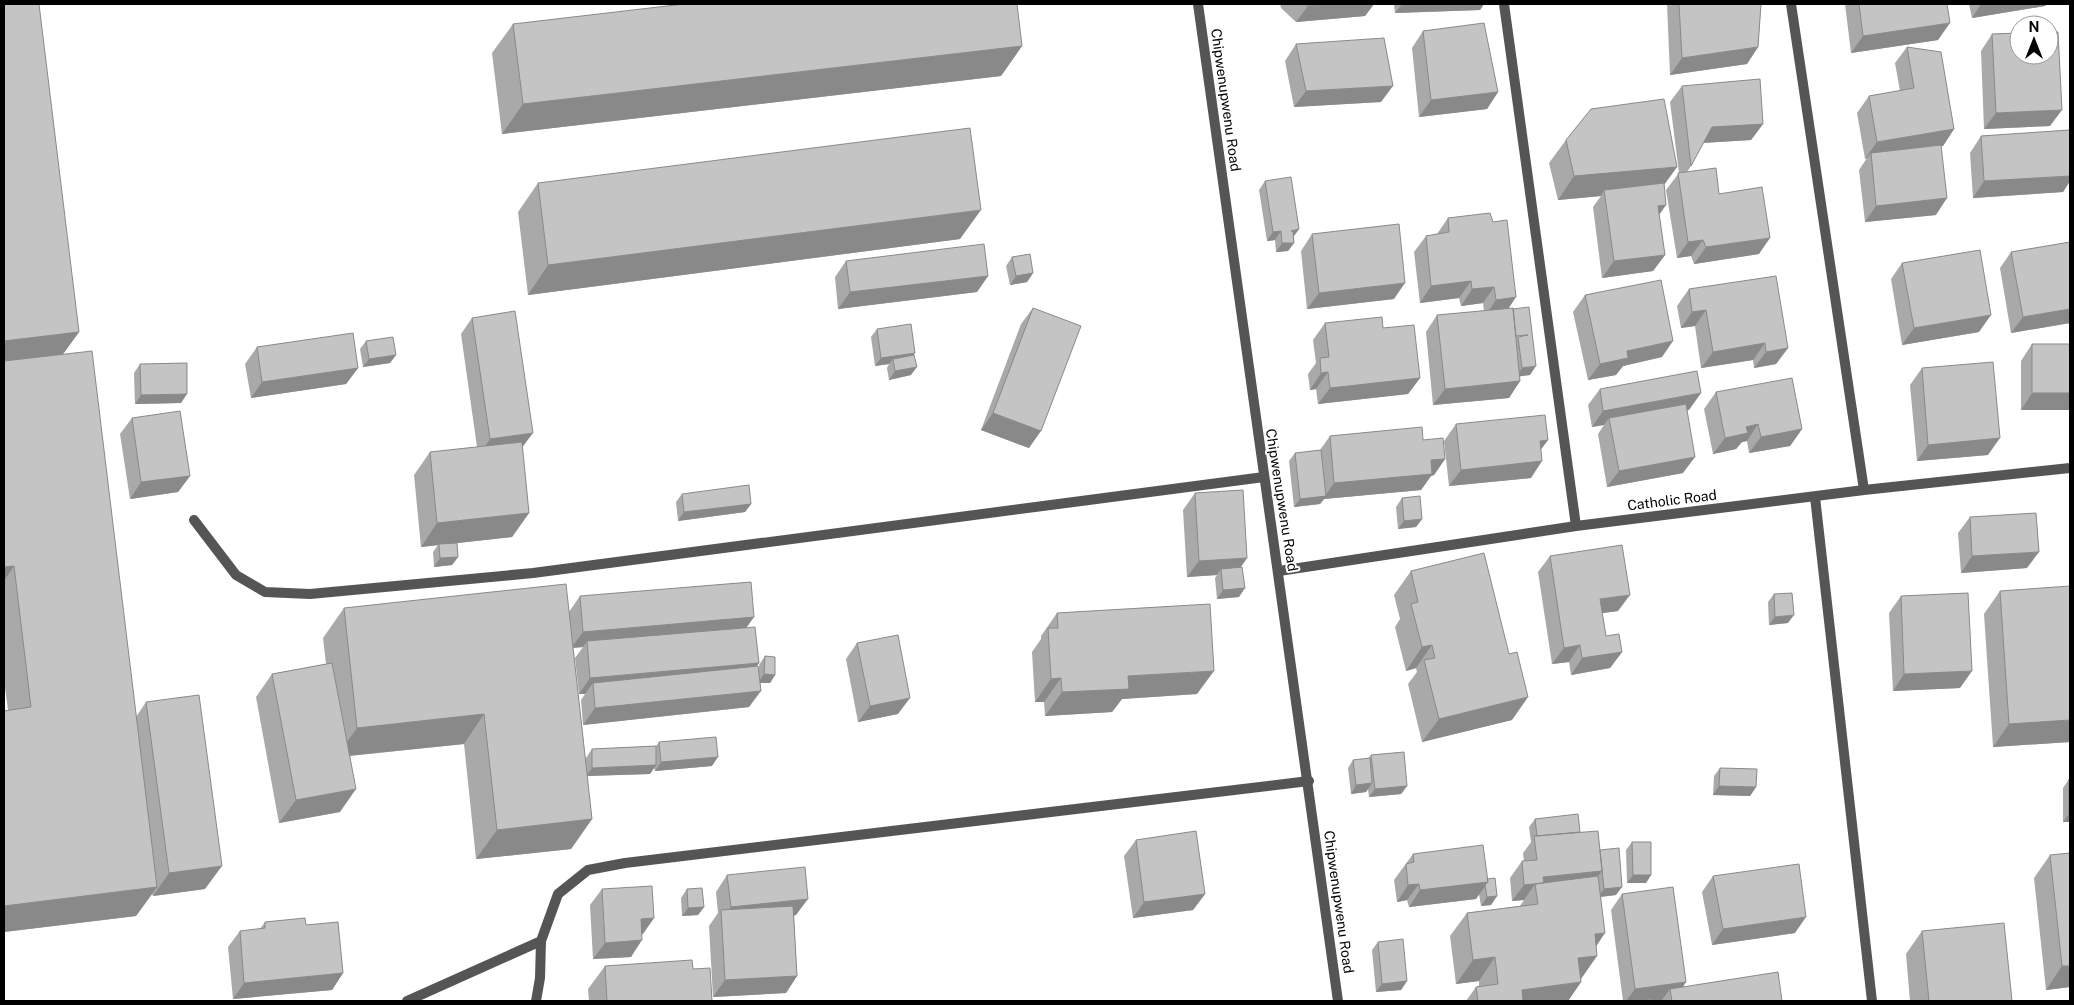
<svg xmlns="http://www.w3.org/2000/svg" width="2074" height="1005" viewBox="0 0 2074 1005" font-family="'Public Sans',sans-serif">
  <rect width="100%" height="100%" fill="#fff"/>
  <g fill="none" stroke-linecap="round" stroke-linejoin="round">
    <path stroke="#555" stroke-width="10" d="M194,520L236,575L265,592L310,594L533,573L1264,477
      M407,1001L541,941
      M536,1001L540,978L541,941L558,894L588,870L625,863L1309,781"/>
    <path stroke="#555" stroke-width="10" d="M1198,4L1338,1001
      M1504,4L1576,526
      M1791,4L1864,490
      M1815,497L1872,1001
      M1279,571L1576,526L1864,490L2070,468"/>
  </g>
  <path fill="#a9a9a9" d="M4,4L79,332L63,354L136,717L146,702L205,889L153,896L152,894L136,916L4,932V711L8,710L4,680Z
    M1280,4H1374L1365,16L1296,22L1281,8Z
    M1394,4H1484L1480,10L1395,13Z
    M1667,4H1761L1758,47L1747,64L1670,75Z
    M1845,4H1947L1938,40L1851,53Z
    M1969,4H2047L2045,6L1972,18Z
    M513,24L1022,46L1001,76L502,134L492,53Z
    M1423,31L1498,92L1487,109L1419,117L1412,48Z
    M1992,34L2050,126L1984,129L1981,51Z
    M1296,44L1381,102L1294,107L1285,61Z
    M1907,47L1954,129L1943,146H1941L1936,215L1865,222L1859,170L1867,158L1865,159L1857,113L1869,96L1900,91L1895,63Z
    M1682,86L1763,124L1751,140L1703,143L1691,166L1687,172L1719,194L1759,254L1694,264L1691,256L1677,258L1666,190L1679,173L1670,102Z
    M2070,130V181L2063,192L1973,198L1970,153L1981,136Z
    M1566,140L1677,167L1664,185L1659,214L1665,255L1653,271L1602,278L1593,207L1601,196L1558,200L1549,163Z
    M1265,181L1299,229L1294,236V243L1288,251L1276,252L1275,240L1267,241L1259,190Z
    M538,183L960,239L528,295L518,212Z
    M1448,218L1509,308L1530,375L1520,376V381L1509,398L1433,405L1426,332L1437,315L1484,311L1483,303L1461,306L1459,298L1420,303L1414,252L1426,236L1437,234Z
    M1312,234L1394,299L1307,309L1301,251Z
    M2070,242V323L2011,333L2000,268L2011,252Z
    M1012,257L1033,273L1027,282L1010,285L1006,266Z
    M846,261L988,276L977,292L838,309L835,277Z
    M1902,263L1979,332L1902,345L1891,279Z
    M1689,289L1788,348L1776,364L1754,368L1753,360L1701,368L1695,326L1681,328L1677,306Z
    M1585,295L1662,357L1623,366L1616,375L1588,380L1573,312Z
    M1033,308L1029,448L981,430L1021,324Z
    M472,318L522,448L529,513L512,537L457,543L458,557L452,565L434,567L433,552L438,545L421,547L414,475L430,452L477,447L461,334Z
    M1325,323L1383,328L1420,378L1408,394L1318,404L1316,389L1310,390L1308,374L1316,363L1313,340Z
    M877,329L914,355L911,375L889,380L887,368L889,364L875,366L871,337Z
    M366,341L396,355L390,363L363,367L360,349Z
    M2032,344L2070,410H2021V361Z
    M257,347L358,368L346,384L251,398L245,364Z
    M140,364L181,403L135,404L134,373Z
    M1922,368L1988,455L1917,461L1910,385Z
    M1600,389L1689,410H1687L1683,473L1607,487L1598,434L1604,425L1592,427L1588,405Z
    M1716,392L1802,429L1790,446L1749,453L1747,441L1742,442L1736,449L1713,454L1704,409Z
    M132,418L190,476L178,492L130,499L120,434Z
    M1456,424L1548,440L1541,449L1531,478L1449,486L1444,441Z
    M1330,436L1423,440L1445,459L1434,475L1431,476L1421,490L1324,499L1320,504L1294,507L1289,461L1295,453L1320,450Z
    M1195,493L1247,558L1240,568L1239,597L1217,599L1215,578L1217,575L1187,577L1183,510Z
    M682,494L751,504L745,512L678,521L676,502Z
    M1402,498L1422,519L1416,527L1398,529L1396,507Z
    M1970,517L2027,568L1961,573L1958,533Z
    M1550,556L1618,611L1602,613L1606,636L1622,652L1610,668L1571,675L1569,662L1552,664L1538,572Z
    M1411,571L1512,720L1422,742L1408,684L1417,672L1416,668L1406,671L1395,627L1400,619L1394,595Z
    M2000,591L2070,742L1993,747L1984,614Z
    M1774,594L1788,623L1769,625L1768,602Z
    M580,596L754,617L746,627L759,663L757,666L759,669V665L765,656L775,675L770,683H760L749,707L583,725L581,700L585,694H579L575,658L583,647L573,648L586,763V758L592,749L656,746L659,742L712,766L655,771L654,768L650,774L587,776L592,819L571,849L476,859L464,744L350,756L340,812L279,823L256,697L272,674L326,664L323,638L344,608L569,612Z
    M1901,596L1960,688L1893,691L1889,613Z
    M1057,613L1197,694L1122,699L1112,712L1045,716L1044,702H1035L1032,652L1041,639V636Z
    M857,643L898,714L858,722L846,659Z
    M1371,755L1407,786L1401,794L1369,797L1368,789L1366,792L1351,794L1348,768L1353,760L1369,758Z
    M1720,768L1756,787L1750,796L1713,795L1714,776Z
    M2069,779L2070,822H2063V788Z
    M1535,819L1580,832L1600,850L1616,895L1601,897L1596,946L1581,979V982L1568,1001H1466L1476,987L1479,986V981L1456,984L1450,936L1467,913L1520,906L1524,900L1512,901L1510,878L1522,861H1524L1523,853L1531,842L1529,827Z
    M1136,840L1205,894L1193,910L1133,918L1124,856Z
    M1632,842L1651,875L1646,883H1627L1626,850Z
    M1413,854L1487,879L1497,896L1491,905L1481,906L1479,894L1476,899L1409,907L1407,900L1397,902L1394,880Z
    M2050,855L2070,987L2046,990L2034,878Z
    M727,875L796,915L794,916L797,976L786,993L713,997L709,926L718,913L716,892Z
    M1713,876L1795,933L1712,945L1702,892Z
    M602,889L654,918L642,934L631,957L593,959L590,905Z
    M687,889L704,907L698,915L682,916L681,898Z
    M1622,894L1686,982L1683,987L1782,1001H1662V1000L1654,1001H1623L1611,910Z
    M265,922L343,973L332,990L233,999L228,947L240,931L260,929Z
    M1922,931L2012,1001H1910L1906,954Z
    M1378,942L1407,981L1401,990L1376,992L1372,950Z
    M605,966L693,969L712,1001H589L588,989Z"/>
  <path fill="#898989" d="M1333,4H1374L1365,16L1296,22L1308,6Z
    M1402,4H1484L1480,10L1395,13Z
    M1981,4H2047L2045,6L1972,18Z
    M1950,23L1938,40L1851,53L1863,36Z
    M1022,46L1001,76L502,134L523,104Z
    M1758,47L1747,64L1670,75L1682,58Z
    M1393,86L1381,102L1294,107L1306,91Z
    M1498,92L1487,109L1419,117L1431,100Z
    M2062,110L2050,126L1984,129L1996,113Z
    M1763,124L1751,140L1701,143L1712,127Z
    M1954,129L1943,146L1871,158V153L1867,158L1865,159L1877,142Z
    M1677,167L1660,190H1604L1601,196L1558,200L1574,176Z
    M2070,176V181L2063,192L1973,198L1984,181Z
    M1947,198L1936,215L1865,222L1876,206Z
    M1666,205L1655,221L1658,206Z
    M981,210L960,239L528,295L548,265Z
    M1299,229L1293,237L1291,231Z
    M1281,231L1275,240L1267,241L1273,232Z
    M1770,238L1759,254L1694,264L1706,247Z
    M1703,240L1691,256L1677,258L1688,242Z
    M1282,243H1294L1288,251L1276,252Z
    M1665,255L1653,271L1602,278L1614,261Z
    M1033,273L1027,282L1010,285L1016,276Z
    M988,276L977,292L838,309L850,292Z
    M1471,281L1459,298L1420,303L1431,286Z
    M1405,283L1394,299L1307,309L1319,293Z
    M1494,287L1483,303L1461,306L1472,289Z
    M1516,297L1505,314L1485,316L1496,300Z
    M2070,309V323L2011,333L2023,317Z
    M1706,310L1695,326L1681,328L1692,312Z
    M1991,315L1979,332L1902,345L1914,328Z
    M79,332L58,361L4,368V341Z
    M1673,341L1662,357L1623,366L1616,375L1588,380L1600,364L1627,351Z
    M1765,343L1753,360L1701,368L1713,352Z
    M1788,348L1776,364L1754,368L1766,352Z
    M915,353L910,362L893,359L889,364L875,366L881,358Z
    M396,355L390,363L363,367L369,359Z
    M1536,366L1530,375L1516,377L1522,368Z
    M917,367L911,375L889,380L895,371Z
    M358,368L346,384L251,398L262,382Z
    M1328,372L1316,389L1310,390L1321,373Z
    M1420,378L1408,394L1318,404L1330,388Z
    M1520,381L1509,398L1433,405L1445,389Z
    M1701,393L1689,410L1610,424L1609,418L1604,425L1592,427L1603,411Z
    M2032,393H2070V410H2021Z
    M187,394L181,403L135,404L141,395Z
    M993,413L1041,431L1029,448L981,430Z
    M1758,424L1747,441L1742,442L1736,449L1713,454L1725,438L1746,427Z
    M1802,429L1790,446L1749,453L1761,437Z
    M533,433L521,449L478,456L490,439Z
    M2000,438L1988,455L1917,461L1928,445Z
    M1548,440L1536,456L1540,441Z
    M1695,457L1683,473L1607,487L1619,471Z
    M1445,459L1434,475L1431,476L1421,490L1324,499L1320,504L1294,507L1300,499L1325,496L1334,483L1431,460Z
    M1542,461L1531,478L1449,486L1461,470Z
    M190,476L178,492L130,499L141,482Z
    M751,504L745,512L678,521L684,512Z
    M529,513L512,537L421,547L437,523Z
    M1422,519L1416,527L1398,529L1404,521Z
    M2039,552L2027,568L1961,573L1972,556Z
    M458,557L452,565L434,567L440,558Z
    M1247,558L1236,574L1221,569L1217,575L1187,577L1199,561Z
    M14,566L4,581V567Z
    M1245,588L1239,597L1217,599L1223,590Z
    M1630,595L1618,611L1589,615L1600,599Z
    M1794,615L1788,623L1769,625L1775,617Z
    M754,617L742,634L587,641L583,647L571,648L583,632Z
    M1432,645L1416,668L1406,671L1422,647Z
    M1580,645L1569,662L1552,664L1564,648Z
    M1622,652L1610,668L1571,675L1582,658Z
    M759,663L747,680L593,683L585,694H579L590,678Z
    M1214,671L1197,694L1122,699L1112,712L1045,716L1062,692L1128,676Z
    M1972,671L1960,688L1893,691L1904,674Z
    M764,674L775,675L770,683H758Z
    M1061,678L1044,702H1035L1051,679Z
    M761,691L749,707L583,725L595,708Z
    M1528,697L1512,720L1422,742L1439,719Z
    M910,698L898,714L858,722L870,706Z
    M484,714L464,744L336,757L357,728Z
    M2070,720V742L1993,747L2009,724Z
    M718,757L712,766L655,771L661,762Z
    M656,765L650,774L586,776L592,768Z
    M1372,783L1366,792L1351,794L1356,785Z
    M1407,786L1401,794L1369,797L1375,789Z
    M1719,786L1756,787L1750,796L1713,795Z
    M356,789L340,812L279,823L296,800Z
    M2069,814H2070V822H2063Z
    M592,819L571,849L476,859L497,830Z
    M222,866L205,889L153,896L169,873Z
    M1602,871L1590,887L1535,884L1524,900L1512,901L1524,885L1543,877Z
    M1633,875H1651L1646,883H1627Z
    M1488,882L1476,899L1409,907L1420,890Z
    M1419,884L1407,900L1397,902L1408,885Z
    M157,887L136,916L4,932V906Z
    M1622,887L1616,895L1598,897L1604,889Z
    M1205,894L1193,910L1133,918L1144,902Z
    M1497,896L1491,905L1481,906L1487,897Z
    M808,899L796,915L721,923V920L731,907Z
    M704,907L698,915L682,916L688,908Z
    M1806,917L1795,933L1712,945L1723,929Z
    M654,918L643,934L630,936L641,919Z
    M1605,933L1589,957L1595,934Z
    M642,940L631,957L593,959L605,943Z
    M1597,956L1581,979L1578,958Z
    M1495,957L1479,981L1456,984L1473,960Z
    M2062,966H2070V987L2046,990Z
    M343,973L332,990L233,999L244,983Z
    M797,976L786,993L713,997L725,980Z
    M1407,981L1401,990L1376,992L1382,984Z
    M1581,982L1568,1001H1514L1522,990Z
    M1686,982L1674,999L1670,989L1662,1000L1654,1001H1626L1635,989Z"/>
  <path fill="#c4c4c4" stroke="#898989" d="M4,4H39L79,332L4,341Z
    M684,4H1017L1022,46L523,104L513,24Z
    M1305,4H1333L1308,6Z
    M1679,4H1761L1758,47L1682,58Z
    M1859,4H1947L1950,23L1863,36Z
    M1484,23L1498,92L1431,100L1423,31Z
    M2049,32H2058L2062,110L1996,113L1992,34L2019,33V55H2049Z
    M1384,38L1393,86L1306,91L1296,44Z
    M1907,47L1941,52L1954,129L1877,142L1869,96L1914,88Z
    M1760,79L1763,124L1712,127L1691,166L1682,86Z
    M1664,99L1677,167L1574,176L1566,140L1591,109Z
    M970,128L981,210L548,265L538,183Z
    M2070,130V176L1984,181L1981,136Z
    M1941,145L1947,198L1876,206L1871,153Z
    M1716,168L1719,194L1762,187L1770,238L1706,247L1703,240L1688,242L1678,173Z
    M1291,177L1299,229L1291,231H1293L1294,243H1282L1281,231L1273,232L1265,181Z
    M1664,183L1666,205L1658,206L1665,255L1614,261L1604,190Z
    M1490,213L1493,222L1507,220L1516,297L1496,300L1494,287L1472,289L1471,281L1431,286L1426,236L1449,232L1448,218Z
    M1399,224L1405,283L1319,293L1312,234Z
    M2070,242V309L2023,317L2011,252Z
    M984,244L988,276L850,292L846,261Z
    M1980,250L1991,315L1914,328L1902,263Z
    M1030,254L1033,273L1016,276L1012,257Z
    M1776,276L1788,348L1766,352L1765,343L1713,352L1706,310L1692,312L1689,289Z
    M1661,280L1673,341L1627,351L1628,358L1600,364L1585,295Z
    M1529,307L1536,366L1522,368L1518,337L1528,335L1516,336L1513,309Z
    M1033,308L1081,326L1041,431L993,413Z
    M1513,308L1520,381L1445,389L1437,315Z
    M515,311L533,433L490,439L472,318Z
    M1382,317L1383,328L1414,325L1420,378L1330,388L1328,372L1321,373L1320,358L1329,357L1325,323Z
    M911,324L915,353L881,358L877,329Z
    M353,333L358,368L262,382L257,347Z
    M393,337L396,355L369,359L366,341Z
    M2032,344H2070V393H2032Z
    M92,351L157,887L4,906V711L31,707L14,566L4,567V361Z
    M914,355L917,367L895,371L893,359Z
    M1993,362L2000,438L1928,445L1922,368Z
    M187,363V394L141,395L140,364Z
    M1697,371L1701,393L1603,411L1600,389Z
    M1792,378L1802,429L1761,437L1758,424L1746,427L1748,433L1725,438L1716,392Z
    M1686,404L1695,457L1619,471L1609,418Z
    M180,411L190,476L141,482L132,418Z
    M1545,415L1548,440L1540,441L1542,461L1461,470L1456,424Z
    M1422,427L1423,440L1443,438L1445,459L1431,460L1432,474L1334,483L1330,436Z
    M522,442L529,513L437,523L430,452Z
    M1321,450L1326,496L1300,499L1295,453Z
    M749,485L751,504L684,512L682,494Z
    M1243,490L1247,558L1199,561L1195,493Z
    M1420,496L1422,519L1404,521L1402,498Z
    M2036,513L2039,552L1972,556L1970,517Z
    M457,543L458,557L440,558L439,544Z
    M1622,545L1630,595L1600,599L1606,636L1619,634L1622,652L1582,658L1580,645L1564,648L1550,556Z
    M1484,553L1509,654L1517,652L1528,697L1439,719L1424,660L1435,658L1432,645L1422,647L1411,604L1418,602L1411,571Z
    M1242,567L1245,588L1223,590L1221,569Z
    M751,582L754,617L583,632L580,596Z
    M566,584L592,819L497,830L484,714L357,728L344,608Z
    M2070,586V720L2009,724L2000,591Z
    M1792,593L1794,615L1775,617L1774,594Z
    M1968,593L1972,671L1904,674L1901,596Z
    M1210,604L1214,671L1128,676L1129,689L1062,692L1061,678L1051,679L1048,628H1058L1057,613Z
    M755,627L759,663L590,678L587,641Z
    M898,635L910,698L870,706L857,643Z
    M765,656L775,657V675L764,674Z
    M332,663L356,789L296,800L272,674Z
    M758,666L761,691L595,708L593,683Z
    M199,695L222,866L169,873L146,702Z
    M716,737L718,757L661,762L659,742Z
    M656,746V765L592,768V749Z
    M1404,752L1407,786L1375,789L1371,755Z
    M1370,758L1372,783L1356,785L1353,760Z
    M1720,768L1757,769L1756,787L1719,786Z
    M2069,779H2070V814H2069Z
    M1578,814L1580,832L1537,836L1535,819Z
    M1196,831L1205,894L1144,902L1136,840Z
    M1598,831L1602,871L1543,877L1544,883L1524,885L1522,861L1537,860L1534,836Z
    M1632,842H1651V875H1633Z
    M1483,845L1488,882L1420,890L1419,884L1408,885L1406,864L1414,862L1413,854Z
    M1619,848L1622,887L1604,889L1600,850Z
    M2070,853V966H2062L2050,855Z
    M1799,864L1806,917L1723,929L1713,876Z
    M805,867L808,899L731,907L727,875Z
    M1598,876L1605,933L1595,934L1597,956L1578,958L1581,982L1522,990L1523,1001H1478L1476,987L1498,984L1495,957L1473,960L1467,913L1538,904L1535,884Z
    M1495,878L1497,896L1487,897L1485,885L1488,882L1487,879Z
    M652,886L654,918L641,919L642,940L605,943L602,889Z
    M1673,887L1686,982L1635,989L1622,894Z
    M702,888L704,907L688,908L687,889Z
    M793,906L797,976L725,980L721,910Z
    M305,918L306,925L338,922L343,973L244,983L240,931L265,928V922Z
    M2004,923L2012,1001H1929L1922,931Z
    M1403,939L1407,981L1382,984L1378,942Z
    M692,960L693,969L710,968L712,1001H607L605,966Z
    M1778,972L1782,1001H1672L1670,989Z
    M1652,999V1001H1631Z"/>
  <g text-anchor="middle" stroke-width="4" stroke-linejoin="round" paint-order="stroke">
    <g font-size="14" fill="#000" stroke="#fff">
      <text transform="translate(1226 100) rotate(82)" y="5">Chipwenupwenu Road</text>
      <text transform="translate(1282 500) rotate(81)" y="5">Chipwenupwenu Road</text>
      <text transform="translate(1672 500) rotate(-7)" y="5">Catholic Road</text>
      <text transform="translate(1339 902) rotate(82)" y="5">Chipwenupwenu Road</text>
    </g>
  </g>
  <rect width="2074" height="1005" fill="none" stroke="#000000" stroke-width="10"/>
  <g transform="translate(2034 40)"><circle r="24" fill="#ffffff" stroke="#999999"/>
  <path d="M0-4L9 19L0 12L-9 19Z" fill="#000000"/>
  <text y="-8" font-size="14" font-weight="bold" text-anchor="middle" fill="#000000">N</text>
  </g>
</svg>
